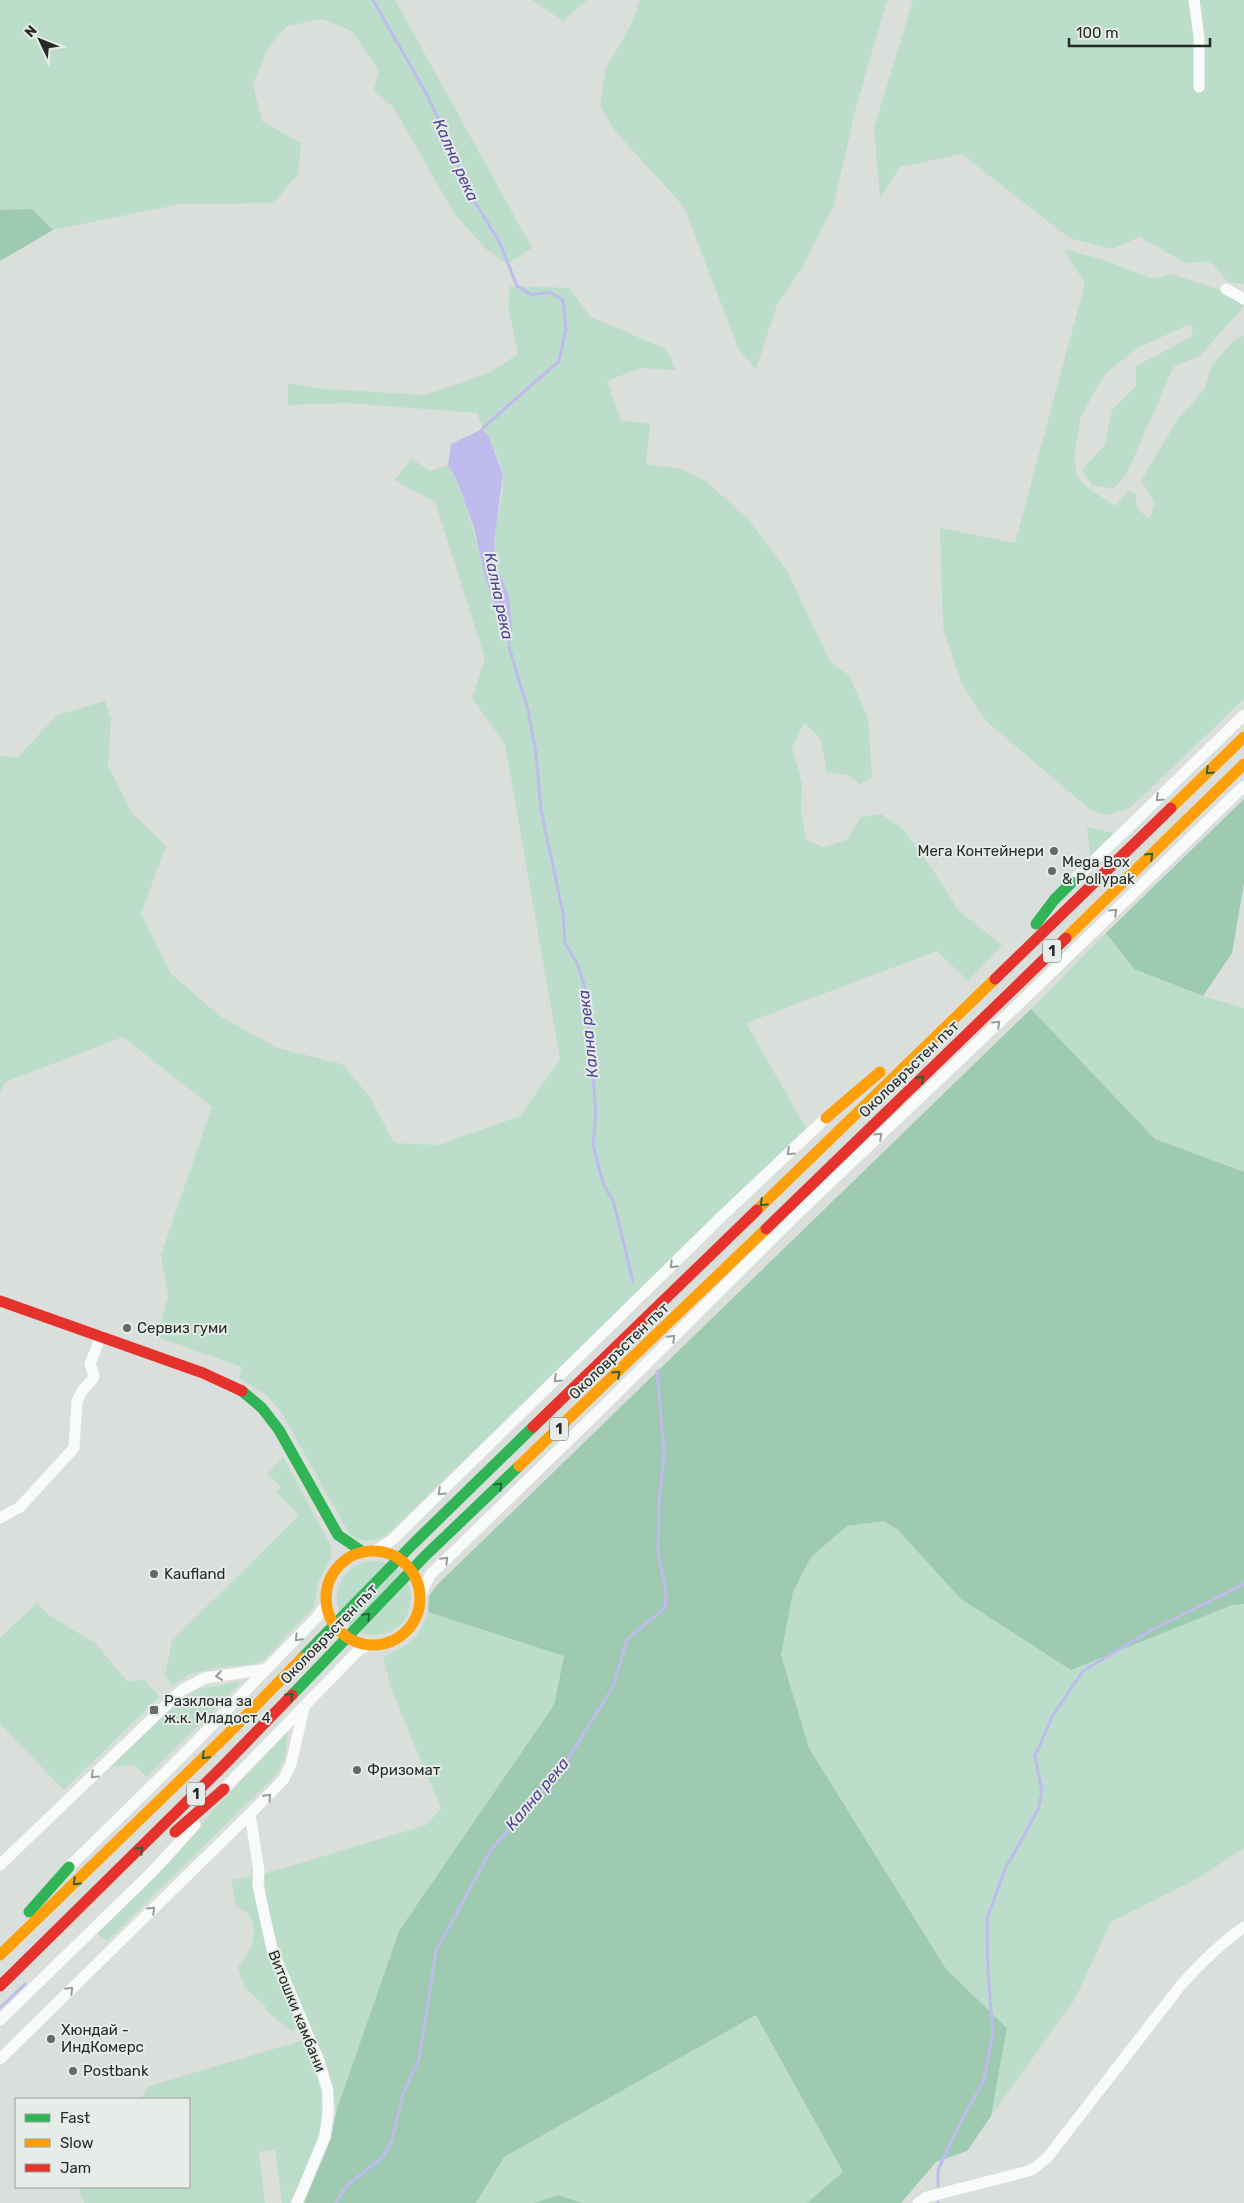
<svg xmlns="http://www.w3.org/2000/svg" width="1244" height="2203" font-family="Rubik,sans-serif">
<rect width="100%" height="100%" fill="#dadfdc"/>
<g fill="#bcddca">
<path d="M 0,0 L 395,0 L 532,248 L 507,264 L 486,249 L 455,215 L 394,108 L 374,90 L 379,71 L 352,31 L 323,19 L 287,26 L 268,48 L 253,85 L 262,121 L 301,143 L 298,174 L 274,203 L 181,204 L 53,230 L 32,209 L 0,210 Z"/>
<path d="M 532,0 L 587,0 L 563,21 Z"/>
<path d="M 640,0 L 887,0 L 857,104 L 833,207 L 801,269 L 777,305 L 756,369 L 739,350 L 684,207 L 615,131 L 600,105 L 606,68 L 632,23 Z"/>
<path d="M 913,0 L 1244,0 L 1244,284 L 1228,282 L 1210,261 L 1185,263 L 1140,237 L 1112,249 L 1069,238 L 962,154 L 900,167 L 880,198 L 874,128 Z"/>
<path d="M 1063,249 L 1104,260 L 1153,279 L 1171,274 L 1221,290 L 1244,306 L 1199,357 L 1174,366 L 1126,475 L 1113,489 L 1092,485 L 1082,470 L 1105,445 L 1112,410 L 1136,386 L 1136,366 L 1193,336 L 1191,324 L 1139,347 L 1105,374 L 1081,416 L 1074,458 L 1078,477 L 1088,488 L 1115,506 L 1128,491 L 1136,494 L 1137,509 L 1149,518 L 1155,504 L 1141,481 L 1178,419 L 1204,390 L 1212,365 L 1233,341 L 1244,335 L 1244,699 L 1130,808 L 1107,815 L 1092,811 L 986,721 L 962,685 L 943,628 L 940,528 L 1015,543 L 1085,283 Z"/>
<path d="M 510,286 L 569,288 L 591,317 L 666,349 L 676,370 L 640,368 L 607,381 L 621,420 L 650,424 L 646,464 L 681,469 L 707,482 L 748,519 L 787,571 L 830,662 L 849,675 L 868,718 L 872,777 L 860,784 L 848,775 L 827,772 L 820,738 L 804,723 L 792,748 L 802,783 L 801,812 L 806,839 L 823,847 L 847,840 L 861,817 L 881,814 L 902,828 L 937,876 L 958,910 L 1002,945 L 968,981 L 937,951 L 746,1023 L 806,1128 L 386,1536 C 373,1542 363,1543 350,1535 L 281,1412 L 268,1396 L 239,1378 L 242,1367 L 157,1337 L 168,1296 L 161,1255 L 212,1107 L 123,1037 L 5,1082 L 0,1095 L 0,756 L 18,757 L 57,715 L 105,701 L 111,718 L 108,765 L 131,812 L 166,846 L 141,914 L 170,973 L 221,1017 L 278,1048 L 342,1064 L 370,1097 L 394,1143 L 438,1145 L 520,1116 L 560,1059 L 505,744 L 472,698 L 485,658 L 435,502 L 394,480 L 412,459 L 430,471 L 448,465 C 467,500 476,539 485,578 L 509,595 C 505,586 499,576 497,567 C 488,536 504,506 503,476 C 502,456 483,432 477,413 L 347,403 L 288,405 L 288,383 L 325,389 L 424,395 L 489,373 L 518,354 L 508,306 Z"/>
<path d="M 1087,827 L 1114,833 L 1090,856 Z"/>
<path d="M 1106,933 L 1134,969 L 1203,996 L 1244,1008 L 1244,1172 L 1155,1139 L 1031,1009 Z"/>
<path d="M 283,1457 L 332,1548 L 331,1558 L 318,1582 L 314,1607 L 265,1659 L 254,1664 L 214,1668 L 189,1675 L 173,1685 L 165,1676 L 172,1641 L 299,1515 L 276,1491 L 281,1487 L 267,1474 Z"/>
<path d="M 884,1521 L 898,1530 L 962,1599 L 1244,1604 L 1244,1848 L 1200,1877 L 1111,1922 L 1075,1999 L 991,2116 L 1007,2028 L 946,1969 L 809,1748 L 781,1655 L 793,1592 L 811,1557 L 847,1526 Z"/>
<circle cx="374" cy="1598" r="37"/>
<path d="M 37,1603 L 50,1616 L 95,1643 L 127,1681 L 145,1680 L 159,1697 L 64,1790 L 0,1724 L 0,1638 Z"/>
<path d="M 428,1612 L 564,1656 L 554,1705 L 399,1931 L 336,2112 C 329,2066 302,2023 286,1979 C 272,1945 267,1910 264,1874 L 426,1825 L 441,1809 L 391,1689 L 383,1657 C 409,1644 418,1641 428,1612 Z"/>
<path d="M 243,1681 L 146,1777 L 135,1765 L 110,1767 L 178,1702 L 198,1689 Z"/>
<path d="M 288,1732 L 285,1759 L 275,1776 L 107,1941 L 97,1934 L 171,1861 L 213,1810 Z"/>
<path d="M 251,1876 L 267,1954 L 297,2022 L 295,2028 L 292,2031 L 266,2011 L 266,2007 L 244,1987 L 238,1967 C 249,1956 261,1930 249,1915 C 246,1911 240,1908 236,1905 L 231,1880 Z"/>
<path d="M 756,2015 L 843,2172 L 807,2203 L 582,2203 L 558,2195 L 534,2203 L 476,2203 L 504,2157 Z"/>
<path d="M 304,2040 C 309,2057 318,2075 321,2092 C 328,2131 305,2169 290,2203 L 282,2203 L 275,2150 L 259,2152 L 265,2203 L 84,2203 L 78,2187 L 189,2187 L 189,2099 L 140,2099 L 149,2086 Z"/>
</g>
<g fill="#9dcab1">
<path d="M 32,209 L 53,230 L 0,261 L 0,210 Z"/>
<path d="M 1244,799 L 1244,883 L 1232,953 L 1203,996 L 1134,969 L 1106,933 Z"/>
<path d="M 1031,1009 L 1155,1139 L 1244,1172 L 1244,1604 L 1232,1605 L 1071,1670 L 961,1599 L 898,1530 L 884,1521 L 847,1526 L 811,1557 L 793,1592 L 781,1655 L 809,1748 L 946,1969 L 1007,2028 L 991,2116 L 967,2151 L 936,2162 L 901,2203 L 807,2203 L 843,2172 L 756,2015 L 504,2157 L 476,2203 L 304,2203 L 331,2139 L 336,2112 L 399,1931 L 554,1705 L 564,1656 L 428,1612 L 429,1596 L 437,1585 Z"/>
<path d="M 558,2195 L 582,2203 L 534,2203 Z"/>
</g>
<path fill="#bfbced" d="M 482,429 L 488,435 L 503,474 L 494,543 L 497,567 L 509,595 L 512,627 L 510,649 L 485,578 L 474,528 L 457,481 L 448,465 L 451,444 Z"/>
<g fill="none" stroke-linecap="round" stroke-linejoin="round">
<g stroke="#bfbced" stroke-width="3">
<path d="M 373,0 L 425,91 L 454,152 L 463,183 L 500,243 L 517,286 L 532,295 L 550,292 L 563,300 L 566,329 L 559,361 L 494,418 L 482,429 L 482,432"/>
<path d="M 509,647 L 528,710 L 536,753 L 541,810 L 563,913 L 565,943 L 577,963 L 586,991 L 596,1113 L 593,1145 L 603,1183 L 614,1203 L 633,1282"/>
<path d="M 0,2008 L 25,1984"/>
<path d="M 938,2186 L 938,2170 L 958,2127 L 984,2080 L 993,2033 L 988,1972 L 987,1919 L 1005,1869 L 1038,1810 L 1042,1792 L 1035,1756 L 1053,1715 L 1083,1671 L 1155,1628 L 1244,1584"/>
<path d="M 336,2203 L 347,2185 L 382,2158 L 392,2140 L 403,2094 L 419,2059 L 436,1951 L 491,1850 L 566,1762 L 614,1685 L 627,1639 L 665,1608 L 666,1594 L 658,1551 L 659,1504 L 664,1453 L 657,1371"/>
<path d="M 938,2203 L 938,2202"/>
</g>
<g stroke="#f9fafa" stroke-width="11">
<path d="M 1194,0 L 1199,37 L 1199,87"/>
<path d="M 1226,289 L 1244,299"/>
<path d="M 1072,882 L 1244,715"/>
<path d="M 0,1518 L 20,1507 L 74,1448 L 77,1401 L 82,1391 L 92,1380 L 94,1376 L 90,1364 L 101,1336"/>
<path d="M 375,1551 L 391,1541 L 722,1216 L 826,1118"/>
<path d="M 420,1600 L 424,1586 L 431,1574 L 603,1407 L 798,1213 L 1026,997 L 1244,786"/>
<path d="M 220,1793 L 351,1658 L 360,1649 L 368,1645"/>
<path d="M 250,1814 L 259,1871 L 258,1886 L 272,1949 L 319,2061 L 328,2091 L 328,2113 L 325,2136 L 297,2203"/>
<path d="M 0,1865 L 182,1690 L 205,1678 L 267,1669"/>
<path d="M 69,1867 L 181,1757 L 318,1616 L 326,1604"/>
<path d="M 0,2020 L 153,1871 L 195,1825"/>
<path d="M 0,2059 L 250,1814 L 284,1779 L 291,1764 L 304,1708"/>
<path d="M 918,2203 L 927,2197 L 1025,2172 L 1033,2169 L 1047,2158 L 1181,1985 C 1200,1964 1220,1944 1244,1927"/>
</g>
<g stroke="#30b455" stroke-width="11">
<path d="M 1036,924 L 1054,900 L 1072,882"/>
<path d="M 242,1391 L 262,1408 L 279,1430 L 338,1535 L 363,1552"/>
<path d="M 302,1658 L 413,1544 L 533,1427"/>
<path d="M 292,1695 L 425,1556 L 519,1466"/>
<path d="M 29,1912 L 69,1867"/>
</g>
<g stroke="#ff9f0a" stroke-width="11">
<path d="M 1171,808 L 1244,737"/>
<path d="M 1066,938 L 1244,764"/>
<path d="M 826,1118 L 880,1072"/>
<path d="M 757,1210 L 995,979"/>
<path d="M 519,1466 L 766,1229"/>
<circle cx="373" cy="1598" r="47"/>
<path d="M 0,1955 L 230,1732 L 302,1658"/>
</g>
<g stroke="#e5322d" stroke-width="11">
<path d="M 995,979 L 1171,808"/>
<path d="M 766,1229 L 1066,938"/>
<path d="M 0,1301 L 203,1373 L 242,1391"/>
<path d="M 533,1427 L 757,1210"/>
<path d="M 175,1832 L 224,1789"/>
<path d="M 0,1986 L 223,1766 L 292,1695"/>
</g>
</g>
<defs><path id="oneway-chevron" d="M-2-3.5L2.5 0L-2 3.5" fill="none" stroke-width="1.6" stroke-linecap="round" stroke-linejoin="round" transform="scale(1.25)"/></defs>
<g stroke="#2b613a">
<use href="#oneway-chevron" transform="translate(1209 771) rotate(136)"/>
<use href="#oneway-chevron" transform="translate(1150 856) rotate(-44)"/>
<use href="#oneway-chevron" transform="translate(921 1079) rotate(-45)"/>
<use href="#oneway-chevron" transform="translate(763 1203) rotate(136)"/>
<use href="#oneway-chevron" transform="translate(617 1374) rotate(-44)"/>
<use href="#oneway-chevron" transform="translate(499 1486) rotate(-44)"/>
<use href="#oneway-chevron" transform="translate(367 1616) rotate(-46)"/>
<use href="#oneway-chevron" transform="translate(290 1696) rotate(-46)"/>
<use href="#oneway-chevron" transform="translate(205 1756) rotate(135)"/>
<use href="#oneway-chevron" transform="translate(140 1850) rotate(-44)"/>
<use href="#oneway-chevron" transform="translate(76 1882) rotate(136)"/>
</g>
<g stroke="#9a9c9c">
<use href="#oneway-chevron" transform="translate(1159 798) rotate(136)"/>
<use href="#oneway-chevron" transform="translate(1114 912) rotate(-44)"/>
<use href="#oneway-chevron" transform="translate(997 1024) rotate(-43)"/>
<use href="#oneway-chevron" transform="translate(879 1136) rotate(-44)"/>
<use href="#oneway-chevron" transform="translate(790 1152) rotate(137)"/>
<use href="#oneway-chevron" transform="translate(673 1265) rotate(135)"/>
<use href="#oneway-chevron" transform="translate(672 1338) rotate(-45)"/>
<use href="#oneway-chevron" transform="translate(557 1379) rotate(136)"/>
<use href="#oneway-chevron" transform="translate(441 1492) rotate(136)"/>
<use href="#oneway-chevron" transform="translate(445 1560) rotate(-45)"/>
<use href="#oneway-chevron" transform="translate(298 1638) rotate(134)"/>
<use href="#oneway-chevron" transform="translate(219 1676) rotate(172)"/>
<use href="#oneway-chevron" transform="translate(94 1775) rotate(136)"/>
<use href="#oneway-chevron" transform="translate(268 1797) rotate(-46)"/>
<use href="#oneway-chevron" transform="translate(152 1910) rotate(-44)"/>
<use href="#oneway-chevron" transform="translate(70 1990) rotate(-45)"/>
</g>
<g fill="#666967" stroke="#e6ede9" stroke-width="2">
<circle cx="1054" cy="851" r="5"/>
<circle cx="1052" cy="871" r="5"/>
<circle cx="127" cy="1328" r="5"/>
<circle cx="154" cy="1574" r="5"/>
<rect x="149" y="1705" width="10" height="10" rx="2.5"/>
<circle cx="357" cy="1770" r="5"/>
<circle cx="51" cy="2039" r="5"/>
<circle cx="73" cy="2071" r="5"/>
</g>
<g text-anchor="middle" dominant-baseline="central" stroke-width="4" stroke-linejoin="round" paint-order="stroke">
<g fill="#e6ede9" stroke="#606462" stroke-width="1">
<rect x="1043" y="939.5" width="18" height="23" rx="4"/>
<rect x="550" y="1417.5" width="18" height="23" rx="4"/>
<rect x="187" y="1782.5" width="18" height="23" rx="4"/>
</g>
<g font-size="14" font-weight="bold" fill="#272a28">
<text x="1052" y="951">1</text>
<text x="559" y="1429">1</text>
<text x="196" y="1794">1</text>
</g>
<g font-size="15" fill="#272a28" stroke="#e6ede9" text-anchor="start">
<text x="1044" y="851" text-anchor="end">Мега Контейнери</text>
<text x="1062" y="862">Mega Box<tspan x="1062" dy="17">&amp; Pollypak</tspan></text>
<text x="137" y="1328">Сервиз гуми</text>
<text x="164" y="1574">Kaufland</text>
<text x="164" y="1701">Разклона за<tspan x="164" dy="17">ж.к. Младост 4</tspan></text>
<text x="367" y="1770">Фризомат</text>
<text x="61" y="2030">Хюндай -<tspan x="61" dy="17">ИндКомерс</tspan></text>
<text x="83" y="2071">Postbank</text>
</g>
<g font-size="15" fill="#272a28" stroke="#e6ede9">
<text transform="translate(909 1069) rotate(-44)">Околовръстен път</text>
<text transform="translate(619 1351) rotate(-44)">Околовръстен път</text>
<text transform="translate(329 1634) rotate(-46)">Околовръстен път</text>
<text transform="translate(297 2011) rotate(68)">Витошки камбани</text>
</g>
<g font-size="16" font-style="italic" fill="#514496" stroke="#e6ede9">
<text transform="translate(456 160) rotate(66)">Кална река</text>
<text transform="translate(499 596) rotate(78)">Кална река</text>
<text transform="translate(588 1034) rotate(-96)">Кална река</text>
<text transform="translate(537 1794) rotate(-50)">Кална река</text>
</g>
</g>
<rect x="15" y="2098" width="175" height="90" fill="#e6ede9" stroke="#9a9f9c"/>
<rect x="25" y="2114" width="25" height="8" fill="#30b455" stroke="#9a9f9c"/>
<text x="60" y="2123" font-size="15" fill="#272a28">Fast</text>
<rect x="25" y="2139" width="25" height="8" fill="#ff9f0a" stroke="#9a9f9c"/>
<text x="60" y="2148" font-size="15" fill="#272a28">Slow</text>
<rect x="25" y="2164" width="25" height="8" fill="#e5322d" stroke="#9a9f9c"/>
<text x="60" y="2173" font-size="15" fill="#272a28">Jam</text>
<g transform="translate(40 40) rotate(313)" stroke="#e6ede9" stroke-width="4" paint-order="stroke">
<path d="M0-4L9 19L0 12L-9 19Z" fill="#272a28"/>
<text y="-8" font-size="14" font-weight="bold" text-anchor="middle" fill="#272a28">N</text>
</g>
<path d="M1069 38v8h141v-8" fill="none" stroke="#272a28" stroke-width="2.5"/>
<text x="1076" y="38" font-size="15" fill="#272a28" stroke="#e6ede9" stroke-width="4" paint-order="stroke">100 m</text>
</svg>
